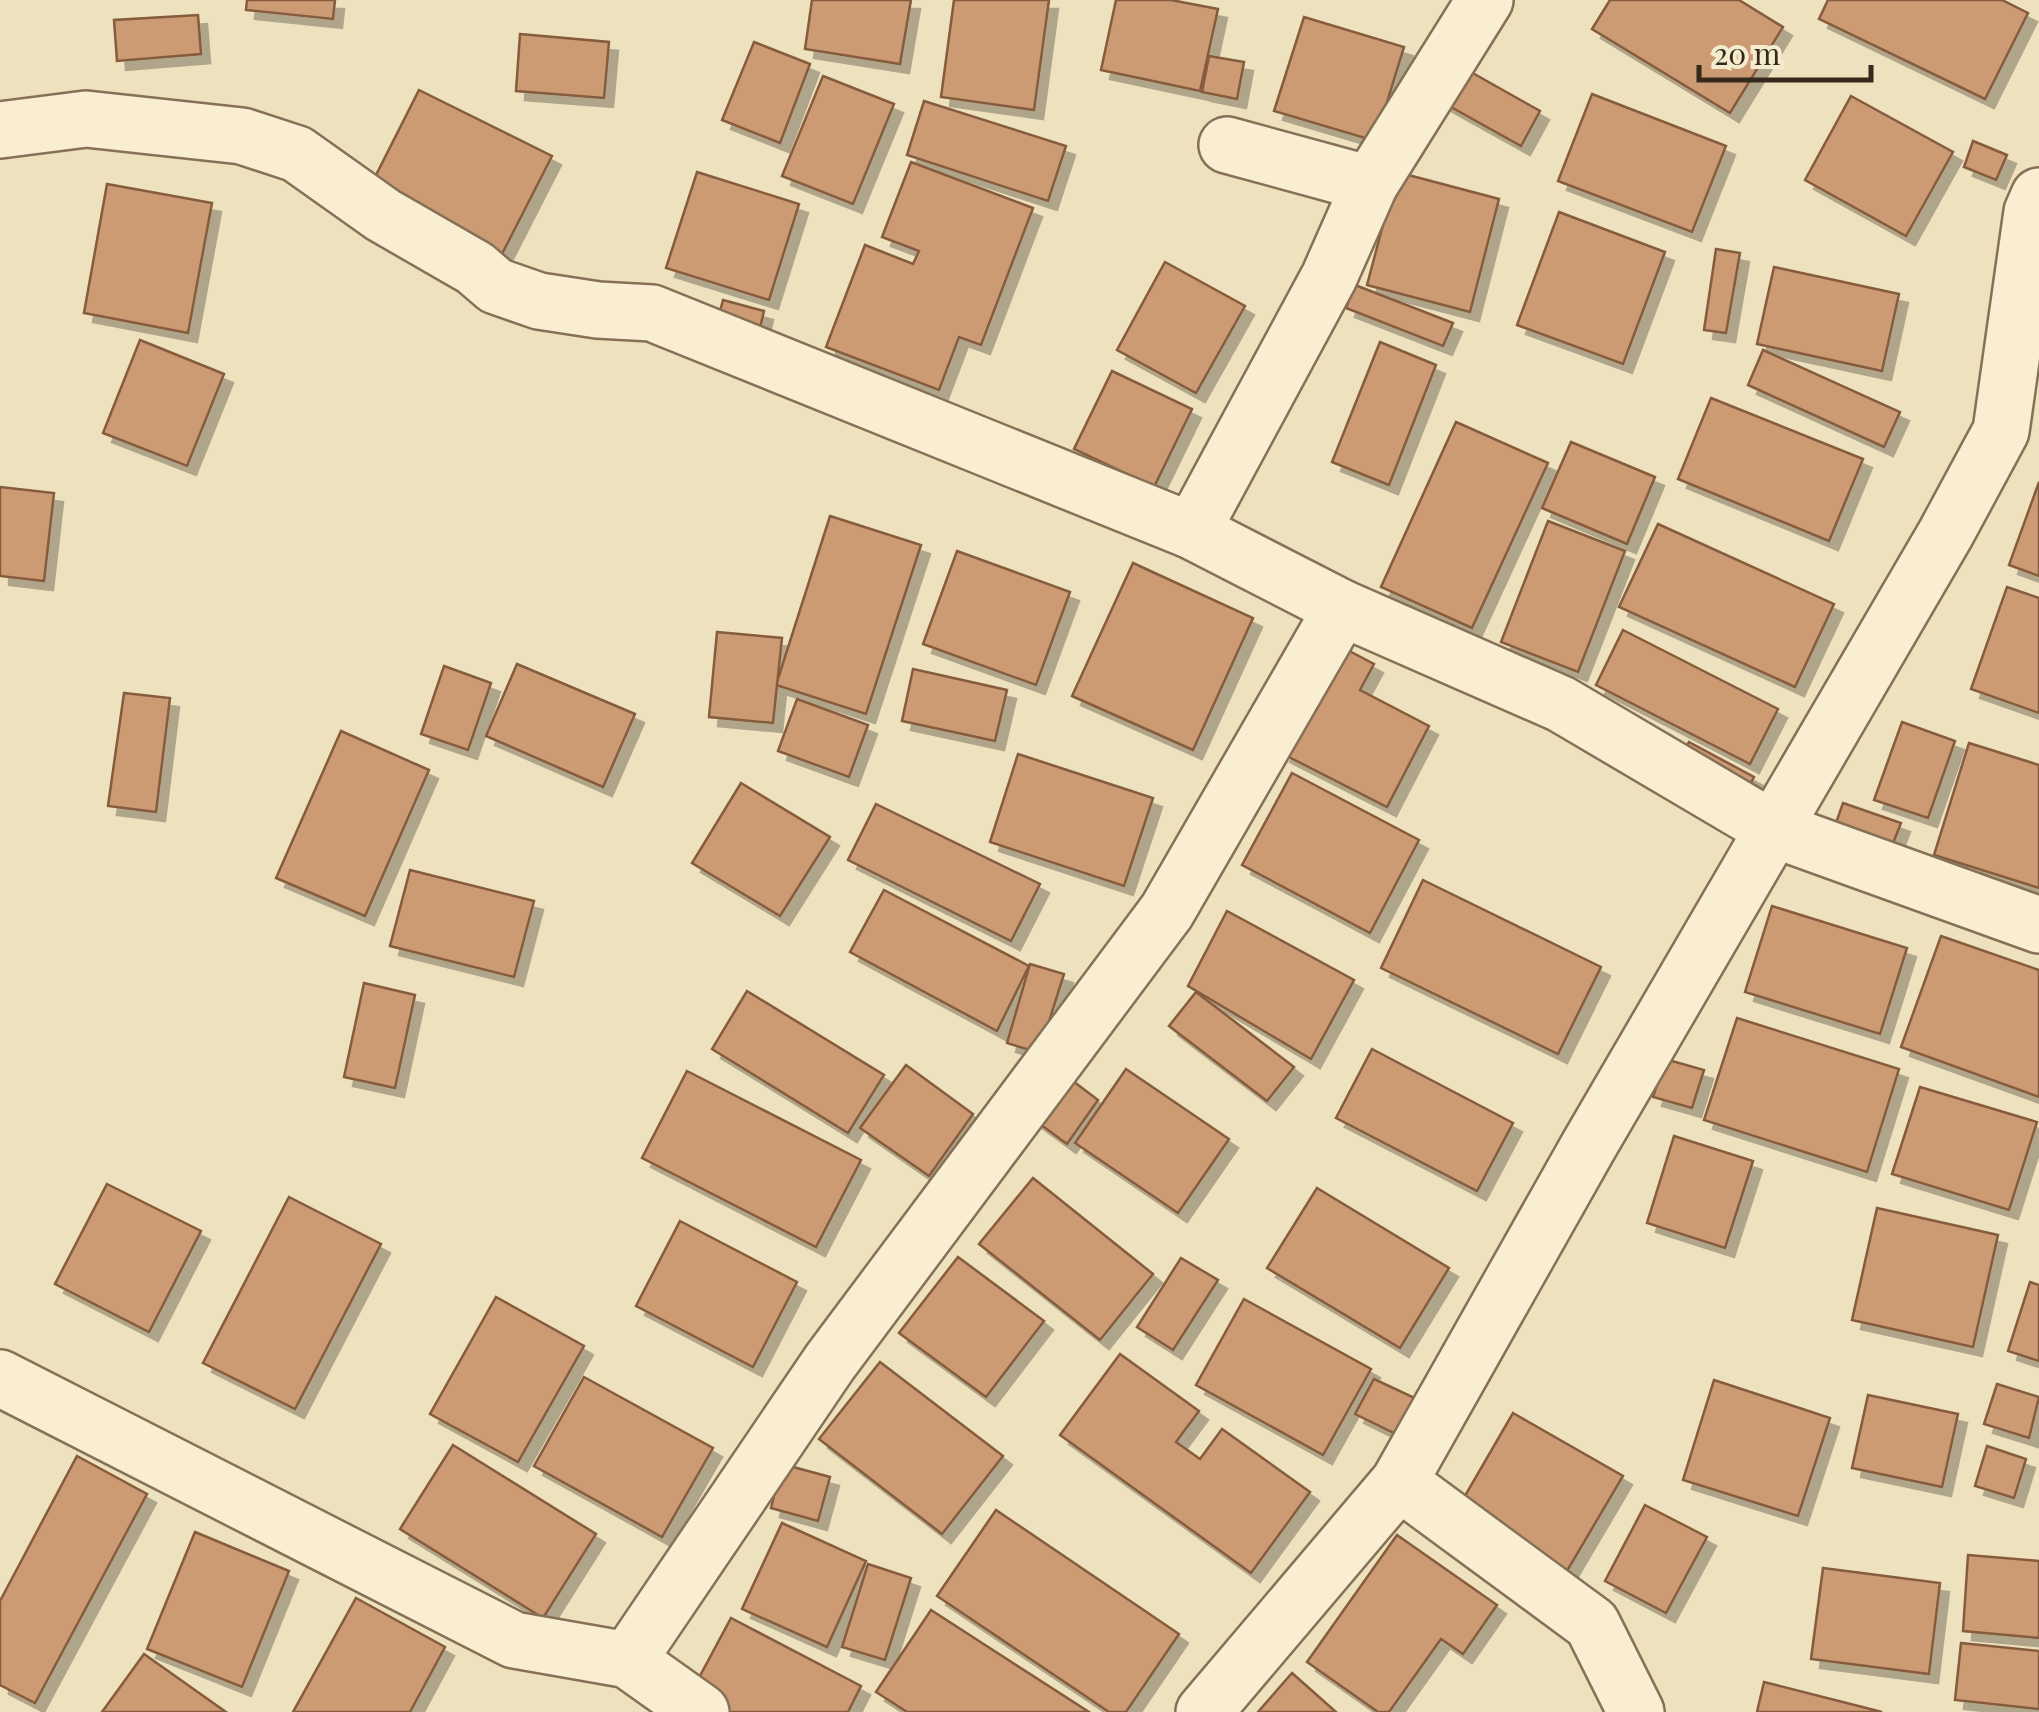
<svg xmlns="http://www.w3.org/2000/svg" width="2039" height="1712" font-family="'Playfair Display',serif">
<defs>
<filter id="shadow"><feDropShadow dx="9" dy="9" stdDeviation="0" flood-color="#0004"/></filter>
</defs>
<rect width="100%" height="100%" fill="#eee1be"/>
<g fill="#cc9b73" stroke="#855b3d" stroke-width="2.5" filter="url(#shadow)">
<path d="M 247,0 L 335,0 L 333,19 L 246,10 Z"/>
<path d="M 812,0 L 911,0 L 900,64 L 805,49 Z"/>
<path d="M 954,0 L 1049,0 L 1034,110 L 941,97 Z"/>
<path d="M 1116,0 L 1171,0 L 1218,9 L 1200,91 L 1101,70 Z"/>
<path d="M 1610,0 L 1739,0 L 1783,27 L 1730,113 L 1592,29 Z"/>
<path d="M 1828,0 L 2002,0 L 2028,13 L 1985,99 L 1819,19 Z"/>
<path d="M 198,15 L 201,54 L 117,61 L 114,20 Z"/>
<path d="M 1304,17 L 1404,47 L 1375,141 L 1274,111 Z"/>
<path d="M 520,34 L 609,42 L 604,98 L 516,91 Z"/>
<path d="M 754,42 L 810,64 L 780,143 L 722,120 Z"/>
<path d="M 1209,56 L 1244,62 L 1237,99 L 1202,92 Z"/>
<path d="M 1462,67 L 1540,111 L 1521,146 L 1442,102 Z"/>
<path d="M 823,76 L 894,104 L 853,204 L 782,176 Z"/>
<path d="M 419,90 L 552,156 L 501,256 L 369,189 Z"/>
<path d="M 1592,94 L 1726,146 L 1692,232 L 1558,181 Z"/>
<path d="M 1851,96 L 1953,152 L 1906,236 L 1805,180 Z"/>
<path d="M 924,101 L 1066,146 L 1048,201 L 907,155 Z"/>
<path d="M 1973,141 L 2007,155 L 1996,180 L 1964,167 Z"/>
<path d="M 911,162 L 1033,208 L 981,345 L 959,337 L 939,390 L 826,347 L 865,245 L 913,264 L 919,251 L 882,237 Z"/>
<path d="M 697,172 L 799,204 L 769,300 L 666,268 Z"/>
<path d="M 1397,172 L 1499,199 L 1470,312 L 1367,285 Z"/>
<path d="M 107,184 L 212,203 L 188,333 L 84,313 Z"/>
<path d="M 1559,212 L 1665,252 L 1623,364 L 1517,325 Z"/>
<path d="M 1716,249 L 1740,253 L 1726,333 L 1704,330 Z"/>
<path d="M 1165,262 L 1245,306 L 1196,393 L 1117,350 Z"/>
<path d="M 1774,267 L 1899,294 L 1882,371 L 1757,344 Z"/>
<path d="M 1355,285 L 1453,323 L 1443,346 L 1346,308 Z"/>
<path d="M 723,300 L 764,311 L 756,345 L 714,334 Z"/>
<path d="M 140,340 L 224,374 L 187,466 L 103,433 Z"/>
<path d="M 1380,342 L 1436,365 L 1389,485 L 1332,462 Z"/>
<path d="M 1763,350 L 1900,412 L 1884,447 L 1748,385 Z"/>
<path d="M 1112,371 L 1192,409 L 1154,487 L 1074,449 Z"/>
<path d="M 1711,398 L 1863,459 L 1829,541 L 1678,479 Z"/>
<path d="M 1456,422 L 1548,463 L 1472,628 L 1381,587 Z"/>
<path d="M 1571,442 L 1655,477 L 1627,544 L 1542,508 Z"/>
<path d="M 2039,482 L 2039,576 L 2009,565 Z"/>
<path d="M 0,487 L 54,493 L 44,581 L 0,576 Z"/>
<path d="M 830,516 L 921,545 L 866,714 L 776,685 Z"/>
<path d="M 1548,521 L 1625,551 L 1578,672 L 1501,642 Z"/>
<path d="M 1658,524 L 1834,604 L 1795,687 L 1619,607 Z"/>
<path d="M 957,551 L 1070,592 L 1036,685 L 923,644 Z"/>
<path d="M 1133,563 L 1253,618 L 1193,750 L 1072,696 Z"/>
<path d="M 2007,587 L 2039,598 L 2039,713 L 1971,689 Z"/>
<path d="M 1623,630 L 1778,709 L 1750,764 L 1596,685 Z"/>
<path d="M 717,632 L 782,638 L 773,723 L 709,717 Z"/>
<path d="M 1338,645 L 1374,664 L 1360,690 L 1429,726 L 1387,807 L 1281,753 Z"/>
<path d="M 517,664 L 635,714 L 603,787 L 486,736 Z"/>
<path d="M 444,666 L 491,683 L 468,750 L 421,734 Z"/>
<path d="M 913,669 L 1007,690 L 995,741 L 902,721 Z"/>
<path d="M 124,693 L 170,698 L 156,812 L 108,806 Z"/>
<path d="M 797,699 L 868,725 L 849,777 L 778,751 Z"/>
<path d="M 1902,722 L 1955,741 L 1928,818 L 1874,800 Z"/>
<path d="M 341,731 L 429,770 L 365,916 L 276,878 Z"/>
<path d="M 1689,742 L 1754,777 L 1746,792 L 1681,757 Z"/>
<path d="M 1969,743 L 2039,765 L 2039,888 L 1934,855 Z"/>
<path d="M 1018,754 L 1153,798 L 1124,886 L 990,842 Z"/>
<path d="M 1292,773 L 1419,840 L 1370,933 L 1242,865 Z"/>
<path d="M 741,783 L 830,837 L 780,916 L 692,863 Z"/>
<path d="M 1843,803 L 1901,823 L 1887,859 L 1830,840 Z"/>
<path d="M 876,804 L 1040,884 L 1011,941 L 848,860 Z"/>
<path d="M 410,870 L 534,901 L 514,977 L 390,946 Z"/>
<path d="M 1423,880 L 1601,967 L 1558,1054 L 1381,968 Z"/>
<path d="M 884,890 L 1029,966 L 997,1031 L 850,952 Z"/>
<path d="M 1772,906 L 1907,948 L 1880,1034 L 1745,992 Z"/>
<path d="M 1227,911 L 1354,980 L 1311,1059 L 1188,986 Z"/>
<path d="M 1941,936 L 2039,970 L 2039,1097 L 1901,1047 Z"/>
<path d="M 1030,964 L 1064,974 L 1039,1053 L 1007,1043 Z"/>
<path d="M 364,983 L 415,995 L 395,1088 L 344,1077 Z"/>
<path d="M 747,991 L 884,1075 L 848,1133 L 712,1049 Z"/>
<path d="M 1196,992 L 1294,1067 L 1267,1101 L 1169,1026 Z"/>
<path d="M 1737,1018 L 1899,1069 L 1867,1172 L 1704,1120 Z"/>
<path d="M 1372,1049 L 1513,1123 L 1477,1191 L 1336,1118 Z"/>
<path d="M 1665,1059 L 1704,1070 L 1692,1108 L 1653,1097 Z"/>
<path d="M 906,1065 L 973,1114 L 929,1176 L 860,1128 Z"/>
<path d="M 1126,1069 L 1229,1139 L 1178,1213 L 1075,1143 Z"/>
<path d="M 687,1071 L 861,1160 L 816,1247 L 642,1158 Z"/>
<path d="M 1065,1075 L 1098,1100 L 1067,1144 L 1033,1119 Z"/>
<path d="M 1920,1087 L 2037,1122 L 2009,1210 L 1892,1174 Z"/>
<path d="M 1674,1136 L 1753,1161 L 1725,1248 L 1647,1223 Z"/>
<path d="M 1033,1178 L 1153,1274 L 1100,1340 L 979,1244 Z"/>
<path d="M 107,1184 L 201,1231 L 149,1332 L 55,1284 Z"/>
<path d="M 1317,1188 L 1449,1268 L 1400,1348 L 1267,1268 Z"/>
<path d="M 289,1197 L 381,1244 L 295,1409 L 203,1363 Z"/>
<path d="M 1877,1208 L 1998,1235 L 1973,1347 L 1852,1320 Z"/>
<path d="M 680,1221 L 797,1282 L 753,1367 L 636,1306 Z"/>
<path d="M 958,1257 L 1044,1321 L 986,1397 L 899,1333 Z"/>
<path d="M 1181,1258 L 1218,1280 L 1173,1350 L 1137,1327 Z"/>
<path d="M 2030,1282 L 2039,1285 L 2039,1361 L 2008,1351 Z"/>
<path d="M 496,1297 L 584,1346 L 518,1462 L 430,1414 Z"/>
<path d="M 1244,1299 L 1371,1369 L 1323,1455 L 1196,1385 Z"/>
<path d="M 1120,1354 L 1199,1411 L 1176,1442 L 1200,1459 L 1222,1429 L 1310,1492 L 1251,1573 L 1060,1435 Z"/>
<path d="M 880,1362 L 1003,1456 L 942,1534 L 819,1439 Z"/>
<path d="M 584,1377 L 713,1448 L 662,1537 L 534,1466 Z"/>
<path d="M 1374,1379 L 1419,1400 L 1400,1436 L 1355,1414 Z"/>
<path d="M 1714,1380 L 1830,1418 L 1798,1516 L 1683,1480 Z"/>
<path d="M 1997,1384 L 2039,1397 L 2029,1438 L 1984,1424 Z"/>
<path d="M 1868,1395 L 1958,1414 L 1942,1487 L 1852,1468 Z"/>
<path d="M 1513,1413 L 1623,1476 L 1564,1576 L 1455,1513 Z"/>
<path d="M 453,1445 L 596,1534 L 543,1618 L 400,1529 Z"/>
<path d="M 1987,1446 L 2026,1459 L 2014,1498 L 1975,1486 Z"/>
<path d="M 77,1456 L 147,1494 L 35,1703 L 0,1685 L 0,1601 Z"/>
<path d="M 782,1464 L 830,1477 L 818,1521 L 771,1508 Z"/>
<path d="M 1645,1505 L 1707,1537 L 1666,1613 L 1605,1581 Z"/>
<path d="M 996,1510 L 1179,1634 L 1126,1712 L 1109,1712 L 937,1596 Z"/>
<path d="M 782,1523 L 866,1561 L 827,1647 L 742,1609 Z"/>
<path d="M 195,1532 L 289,1571 L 242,1687 L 147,1649 Z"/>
<path d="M 1397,1535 L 1497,1605 L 1463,1654 L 1441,1639 L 1389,1712 L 1378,1712 L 1307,1662 Z"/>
<path d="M 1968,1555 L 2039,1561 L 2039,1638 L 1963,1631 Z"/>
<path d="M 868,1564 L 911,1578 L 885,1660 L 842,1647 Z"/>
<path d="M 1823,1568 L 1940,1583 L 1929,1674 L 1811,1659 Z"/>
<path d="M 356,1598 L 445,1647 L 410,1712 L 293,1712 Z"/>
<path d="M 931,1610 L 1089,1712 L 907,1712 L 876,1692 Z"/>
<path d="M 731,1618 L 861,1686 L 848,1712 L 706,1712 L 686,1702 Z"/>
<path d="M 1961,1643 L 2039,1651 L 2039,1709 L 1955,1700 Z"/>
<path d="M 144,1654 L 226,1712 L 102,1712 Z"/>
<path d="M 1292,1673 L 1336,1712 L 1258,1712 Z"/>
<path d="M 1764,1682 L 1882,1712 L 1757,1712 Z"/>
</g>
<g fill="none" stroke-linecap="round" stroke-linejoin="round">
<g stroke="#867157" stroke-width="60">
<g id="street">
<path d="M 0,130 L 86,119 L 242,136 L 297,154 L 383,215 L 475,268 L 496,286 L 539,301 L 598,310 L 652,313 L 1192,531 L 1342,608 L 1561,704 L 1773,829 L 2039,925"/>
<path d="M 1227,145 L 1370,184"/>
<path d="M 1192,531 L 1329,277 L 1370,184 L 1485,0"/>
<path d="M 0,1378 L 514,1640 L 628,1660 L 701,1712"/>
<path d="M 1399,1482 L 1592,1624 L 1636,1712"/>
<path d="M 628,1660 L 830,1362 L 1167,911 L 1342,608"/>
<path d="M 1204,1712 L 1399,1482 L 1588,1147 L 1946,533 L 2001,431 L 2032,212 L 2039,196"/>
</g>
</g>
<use href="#street" stroke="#f9eed1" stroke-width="55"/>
</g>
<path d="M1699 65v15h172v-15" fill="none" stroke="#35291c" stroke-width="5"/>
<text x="1714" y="65" font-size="30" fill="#35291c" stroke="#f5ebce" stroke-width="8" paint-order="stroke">20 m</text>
</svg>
